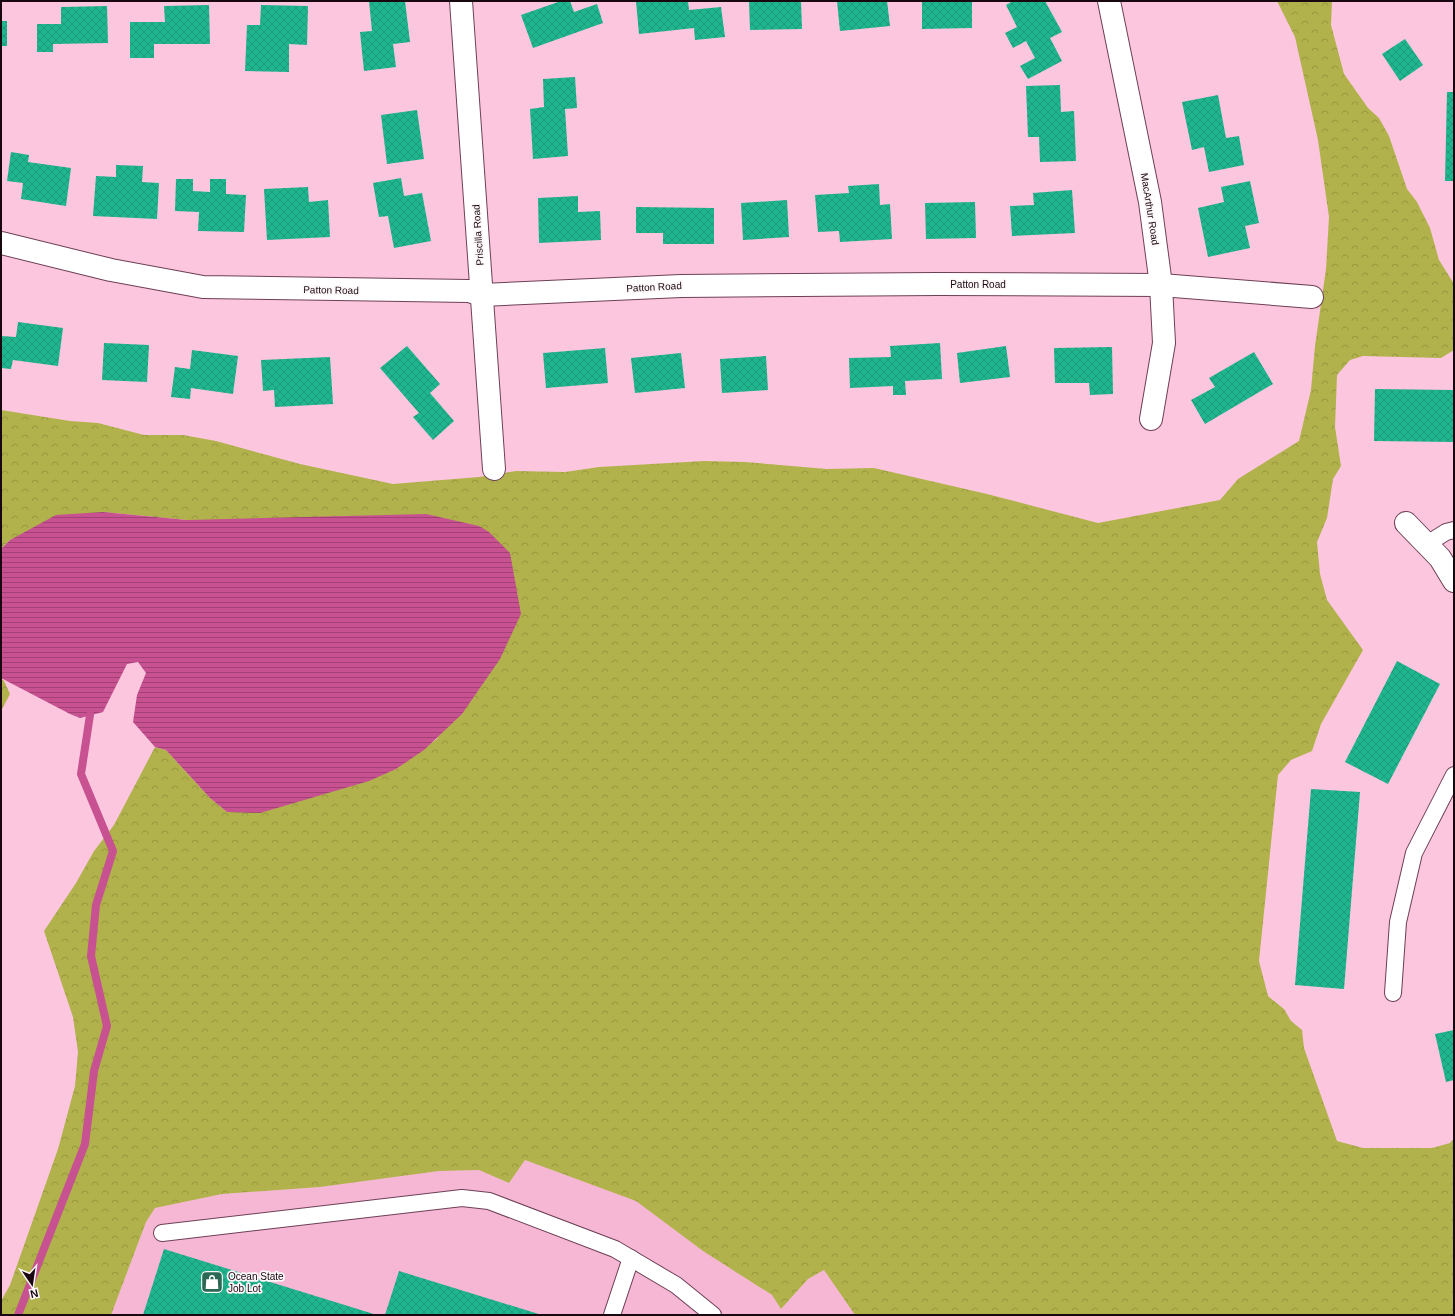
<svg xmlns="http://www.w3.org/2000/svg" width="1455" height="1316" font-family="Arial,sans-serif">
<defs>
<pattern id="forest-crowns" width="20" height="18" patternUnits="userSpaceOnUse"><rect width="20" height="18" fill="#b1b24b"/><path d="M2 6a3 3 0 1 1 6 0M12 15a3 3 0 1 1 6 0" fill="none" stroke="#989840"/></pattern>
<pattern id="water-rules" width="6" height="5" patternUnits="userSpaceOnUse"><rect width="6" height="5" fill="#c75191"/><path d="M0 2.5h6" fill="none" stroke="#a14175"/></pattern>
<pattern id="building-cross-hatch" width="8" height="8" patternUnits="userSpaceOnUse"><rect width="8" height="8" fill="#1fb58e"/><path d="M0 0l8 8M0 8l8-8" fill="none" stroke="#1c9a79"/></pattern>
</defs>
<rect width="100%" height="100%" fill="#fcc6de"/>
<path fill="#f5b7d4" d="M 525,1160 L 636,1201 L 703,1251 L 772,1295 L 781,1309 L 808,1279 L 824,1270 L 855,1315 L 111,1315 L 146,1222 L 155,1208 L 222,1194 L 320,1187 L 439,1171 L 479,1170 L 509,1183 Z"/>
<g fill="url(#forest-crowns)">
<path d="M 1277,1 L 1332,1 L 1331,25 L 1344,74 L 1368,108 L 1379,118 L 1389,136 L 1407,189 L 1417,202 L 1430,228 L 1439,260 L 1454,284 L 1454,350 L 1441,358 L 1363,356 L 1350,360 L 1337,375 L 1335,427 L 1341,466 L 1333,479 L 1327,518 L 1317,542 L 1320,574 L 1327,600 L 1363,650 L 1321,724 L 1312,751 L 1291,760 L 1278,775 L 1259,961 L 1268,996 L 1284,1009 L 1291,1021 L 1302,1030 L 1304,1048 L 1337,1141 L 1363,1148 L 1432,1148 L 1450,1143 L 1454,1138 L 1454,1315 L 855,1315 L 824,1270 L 808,1279 L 781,1309 L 772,1295 L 703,1251 L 636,1201 L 525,1160 L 509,1183 L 479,1170 L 439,1171 L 320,1187 L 222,1194 L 155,1208 L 146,1222 L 111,1315 L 1,1315 L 1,1301 L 10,1285 L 58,1149 L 75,1086 L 78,1052 L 73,1017 L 44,931 L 76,883 L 94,851 L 114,825 L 155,747 L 166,750 L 210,798 L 227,812 L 396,769 L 438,738 L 187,520 L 103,512 L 10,540 L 1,549 L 1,410 L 70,421 L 98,423 L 144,435 L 183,435 L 216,441 L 300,464 L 393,484 L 479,477 L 516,471 L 565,472 L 599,467 L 704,461 L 745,462 L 827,469 L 874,468 L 987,494 L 1098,523 L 1220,500 L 1238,479 L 1299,441 L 1311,390 L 1315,346 L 1326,269 L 1329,217 L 1318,140 L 1295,37 Z"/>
<path d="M 1,678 L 4,681 L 10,694 L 1,711 Z"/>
</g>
<path fill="url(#water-rules)" d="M 103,512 L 187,520 L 426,514 L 479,526 L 489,532 L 510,553 L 521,614 L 500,659 L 462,714 L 424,750 L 396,769 L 369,781 L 260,813 L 227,812 L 210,798 L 166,750 L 155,747 L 133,722 L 137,695 L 146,673 L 138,662 L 127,664 L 103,712 L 80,718 L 70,714 L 1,678 L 1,549 L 10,540 L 56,515 Z"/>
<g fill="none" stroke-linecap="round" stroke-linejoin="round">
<path stroke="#c75191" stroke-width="8" d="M 18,1315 L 85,1144 L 94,1071 L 107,1026 L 91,956 L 96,905 L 113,851 L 81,774 L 90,715"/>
</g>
<g fill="url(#building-cross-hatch)">
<path d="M 369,1 L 405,1 L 410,42 L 393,44 L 396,67 L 364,71 L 360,32 L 372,31 Z"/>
<path d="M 561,1 L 570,1 L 574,12 L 597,4 L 603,23 L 533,48 L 521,15 Z"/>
<path d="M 636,1 L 688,1 L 689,10 L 721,7 L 725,37 L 695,40 L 694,28 L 639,34 Z"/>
<path d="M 749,1 L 801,1 L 802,29 L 750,30 Z"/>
<path d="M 837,1 L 887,1 L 890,26 L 840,31 Z"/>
<path d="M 922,1 L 972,1 L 972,28 L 922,29 Z"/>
<path d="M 1013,1 L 1045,1 L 1062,32 L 1050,38 L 1062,61 L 1028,79 L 1020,66 L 1035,58 L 1026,41 L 1013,48 L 1005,33 L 1017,27 L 1006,5 Z"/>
<path d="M 209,5 L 210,44 L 154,44 L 154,58 L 130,58 L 130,22 L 165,22 L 164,6 Z"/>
<path d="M 261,5 L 308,6 L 307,45 L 289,44 L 289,72 L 245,71 L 247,25 L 260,25 Z"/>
<path d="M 107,6 L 108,43 L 53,44 L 53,52 L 37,52 L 37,24 L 61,24 L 61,7 Z"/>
<rect x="1" y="21" width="6" height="25"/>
<path d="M 1405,39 L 1423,65 L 1400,81 L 1382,54 Z"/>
<path d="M 575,77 L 577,108 L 565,109 L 568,156 L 533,159 L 530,109 L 544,107 L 543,79 Z"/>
<path d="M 1060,85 L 1061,112 L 1074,111 L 1076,161 L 1040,162 L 1039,137 L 1028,137 L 1026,86 Z"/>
<path d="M 1447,92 L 1454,92 L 1454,181 L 1445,181 Z"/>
<path d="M 1218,95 L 1226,138 L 1239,136 L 1244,165 L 1209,172 L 1204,147 L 1192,150 L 1182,102 Z"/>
<path d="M 417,110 L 424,159 L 387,164 L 381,115 Z"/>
<path d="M 11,152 L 29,155 L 28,162 L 71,168 L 66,206 L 21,199 L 23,183 L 7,181 Z"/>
<path d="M 116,165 L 143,166 L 142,182 L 159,183 L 157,219 L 93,216 L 96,176 L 116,177 Z"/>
<path d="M 401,178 L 404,196 L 422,193 L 431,241 L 394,248 L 388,216 L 379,217 L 373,183 Z"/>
<path d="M 176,179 L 193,179 L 193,191 L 210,192 L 210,179 L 226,179 L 226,194 L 246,195 L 244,232 L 198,231 L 199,212 L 175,211 Z"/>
<path d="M 1250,181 L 1259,223 L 1245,226 L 1250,248 L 1208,257 L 1198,208 L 1224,202 L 1221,187 Z"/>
<path d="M 879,184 L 880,205 L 890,204 L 892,239 L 840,242 L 839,231 L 818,232 L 815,195 L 849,193 L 848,186 Z"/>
<path d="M 308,187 L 309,202 L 328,200 L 330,237 L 267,240 L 264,189 Z"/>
<path d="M 1072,190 L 1075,233 L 1012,236 L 1010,206 L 1034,205 L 1033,193 Z"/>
<path d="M 578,196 L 578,212 L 600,211 L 601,240 L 539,243 L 538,198 Z"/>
<path d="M 787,200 L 789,237 L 743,240 L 741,203 Z"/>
<path d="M 975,202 L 976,238 L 926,239 L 925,203 Z"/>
<path d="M 636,207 L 714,208 L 714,244 L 663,244 L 663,233 L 636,233 Z"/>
<path d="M 18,322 L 63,328 L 58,366 L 13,360 L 11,369 L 1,368 L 1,336 L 16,337 Z"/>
<path d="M 104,343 L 149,345 L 147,382 L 102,380 Z"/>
<path d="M 940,343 L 942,379 L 905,381 L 906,395 L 893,395 L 893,386 L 850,388 L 849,358 L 891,357 L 890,346 Z"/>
<path d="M 407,346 L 440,384 L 430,393 L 454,421 L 433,440 L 413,417 L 419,413 L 380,368 Z"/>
<path d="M 1006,346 L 1010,377 L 960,383 L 957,353 Z"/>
<path d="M 1112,347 L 1113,394 L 1090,395 L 1089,383 L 1055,383 L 1054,348 Z"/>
<path d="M 605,348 L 608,383 L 546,388 L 543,353 Z"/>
<path d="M 192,350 L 238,356 L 233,394 L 191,388 L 190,399 L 171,397 L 175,367 L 190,369 Z"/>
<path d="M 1254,352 L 1273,384 L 1205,424 L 1191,400 L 1215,387 L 1209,378 Z"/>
<path d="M 681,353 L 685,388 L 635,393 L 631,358 Z"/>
<path d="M 766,356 L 768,390 L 722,393 L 720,359 Z"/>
<path d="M 330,357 L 333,404 L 275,407 L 274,390 L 263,391 L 261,360 Z"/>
<path d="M 1375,389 L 1454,390 L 1454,442 L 1374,441 Z"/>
<path d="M 1397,661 L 1440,684 L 1388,784 L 1345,762 Z"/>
<path d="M 1311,789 L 1360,792 L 1344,989 L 1295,985 Z"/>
<path d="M 1454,1030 L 1454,1080 L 1446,1082 L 1435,1034 Z"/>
<path d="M 164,1249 L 377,1315 L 143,1315 Z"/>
<path d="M 399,1271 L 542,1315 L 385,1315 Z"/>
</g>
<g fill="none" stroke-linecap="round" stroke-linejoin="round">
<g stroke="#6d4056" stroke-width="18">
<g id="service">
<path d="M 1427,544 L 1446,532 L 1454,530"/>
<path d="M 1393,993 L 1398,922 L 1414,853 L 1454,775"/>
<path d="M 162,1233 L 462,1198 L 489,1201 L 615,1249 L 676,1285 L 713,1315"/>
<path d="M 612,1315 L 631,1258"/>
</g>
</g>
<g stroke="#6d4056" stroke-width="24">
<g id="minor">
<path d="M 461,1 L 494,469"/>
<path d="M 1109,1 L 1150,202 L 1161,285 L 1164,343 L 1151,419"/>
<path d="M 1,243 L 111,270 L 203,287 L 469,291 L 482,295 L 681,286 L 938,284 L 1161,285 L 1312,297"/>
<path d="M 1406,523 L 1440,558 L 1454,581"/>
</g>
</g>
<use href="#service" stroke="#fff" stroke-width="16"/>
<use href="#minor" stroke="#fff" stroke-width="22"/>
</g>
<defs>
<g id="shop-square" transform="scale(1.15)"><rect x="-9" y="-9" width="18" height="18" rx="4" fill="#2b6955" stroke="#fcf7f9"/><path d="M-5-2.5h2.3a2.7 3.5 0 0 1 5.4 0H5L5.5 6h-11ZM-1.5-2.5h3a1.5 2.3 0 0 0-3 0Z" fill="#fff"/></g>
</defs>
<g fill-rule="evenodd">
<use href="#shop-square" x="212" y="1282"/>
</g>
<g text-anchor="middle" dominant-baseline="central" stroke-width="3.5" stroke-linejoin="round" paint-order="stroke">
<g font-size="10" fill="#190710" stroke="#fcf7f9">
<text transform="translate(1150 209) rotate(81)">MacArthur Road</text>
<text transform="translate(478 235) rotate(-94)">Priscilla Road</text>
<text x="978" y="284">Patton Road</text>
<text transform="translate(654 287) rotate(-3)">Patton Road</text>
<text transform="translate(331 290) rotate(1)">Patton Road</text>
</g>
<g font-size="10" fill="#190710" stroke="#fcf7f9" text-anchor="start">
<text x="228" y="1276">Ocean State<tspan x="228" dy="12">Job Lot</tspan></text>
</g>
</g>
<rect width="1455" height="1316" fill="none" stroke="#190710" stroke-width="4"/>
<g transform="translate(32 1284) rotate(167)" stroke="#fcf7f9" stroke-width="3" paint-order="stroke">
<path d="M0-3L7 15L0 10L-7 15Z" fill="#190710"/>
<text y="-6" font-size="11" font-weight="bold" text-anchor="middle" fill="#190710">N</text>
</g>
</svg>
